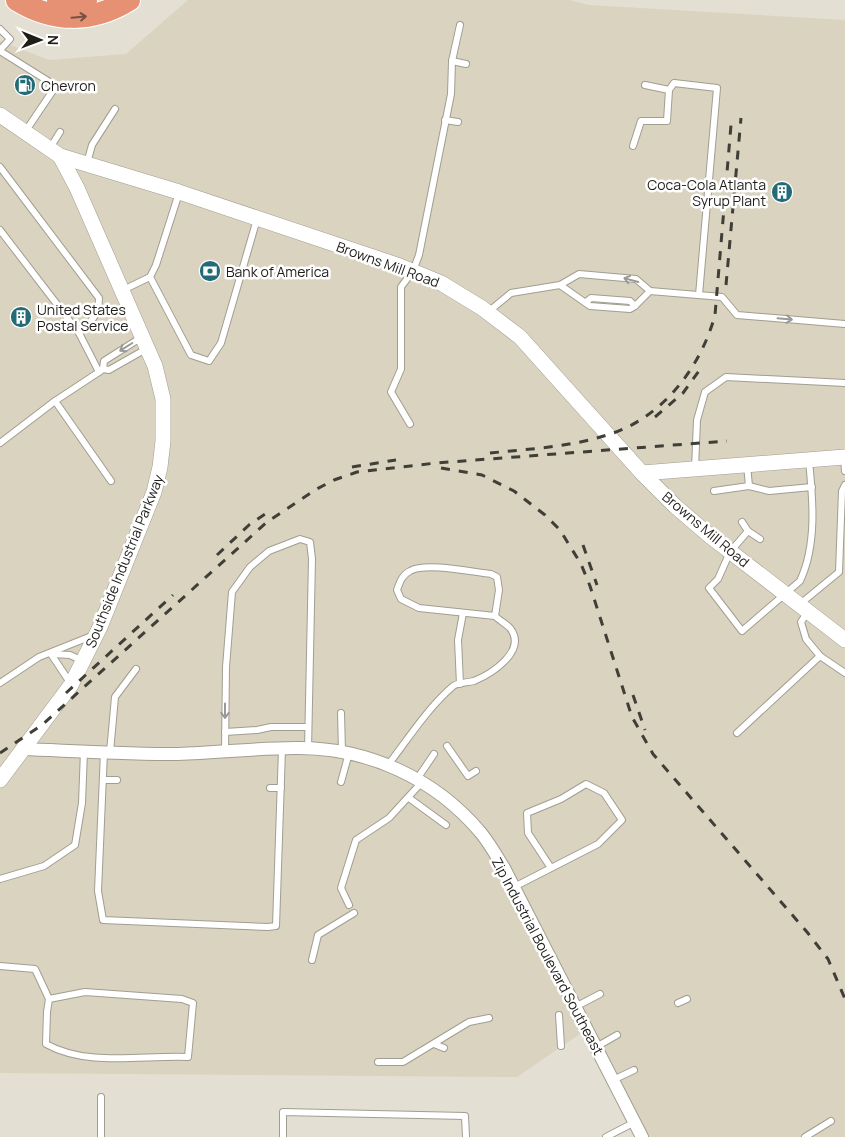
<svg xmlns="http://www.w3.org/2000/svg" width="845" height="1137" font-family="Manrope,sans-serif">
<rect width="100%" height="100%" fill="#e3dfd2"/>
<path fill="#d9d3c0" d="M 188,0 L 569,0 L 589,5 L 845,20 L 845,1137 L 647,1137 L 587,1029 L 517,1077 L 0,1073 L 0,41 L 49,60 L 126,54 Z"/>
<g fill="none" stroke-linecap="round" stroke-linejoin="round">
<g stroke="#a19e91" stroke-width="8">
<g id="service">
<path d="M 0,29 L 10,39 L 0,50"/>
<path d="M 0,51 L 56,86 L 25,132"/>
<path d="M 452,61 L 466,64"/>
<path d="M 669,90 L 674,83 L 717,88 L 699,295"/>
<path d="M 445,120 L 458,122"/>
<path d="M 633,146 L 641,121 L 667,121 L 669,90 L 645,85"/>
<path d="M 50,148 L 60,132"/>
<path d="M 87,163 L 92,145 L 115,109"/>
<path d="M 0,167 L 99,298 C 99,315 91,322 79,333"/>
<path d="M 179,193 L 156,265 L 150,277 L 191,355 L 209,361 L 221,343 L 257,219"/>
<path d="M 0,230 L 79,333 L 99,372 L 55,401 L 0,443"/>
<path d="M 560,285 L 590,306 L 630,309 L 635,306"/>
<path d="M 123,290 L 150,277"/>
<path d="M 650,291 L 722,297 L 737,315 L 845,324"/>
<path d="M 488,312 L 511,293 L 560,285 L 579,274 L 636,279 L 650,291 L 635,306 L 630,301 L 591,298 L 586,302"/>
<path d="M 103,369 L 104,361 L 142,337"/>
<path d="M 99,372 L 103,369 L 109,370 L 146,349"/>
<path d="M 55,401 L 111,481"/>
<path d="M 410,424 L 391,392 L 401,369 L 401,287 L 413,271 L 419,255 L 451,94 L 452,61 L 460,25"/>
<path d="M 844,458 L 845,471"/>
<path d="M 695,469 L 697,420 L 705,392 L 726,377 L 845,383"/>
<path d="M 749,486 L 769,491 L 812,487"/>
<path d="M 714,491 L 749,486 L 747,465"/>
<path d="M 742,522 L 748,531"/>
<path d="M 760,539 L 748,531 L 730,552 L 718,579 L 709,588 L 742,631 L 800,581 C 817,545 813,500 809,461"/>
<path d="M 800,604 L 839,572 L 842,491 L 845,485"/>
<path d="M 51,654 L 71,684"/>
<path d="M 52,654 L 70,655 L 83,661"/>
<path d="M 820,656 L 845,673"/>
<path d="M 0,683 L 39,657 L 94,635"/>
<path d="M 460,684 L 458,640 L 463,613"/>
<path d="M 341,713 L 342,752"/>
<path d="M 225,732 L 257,730 L 271,727 L 308,727"/>
<path d="M 737,733 L 820,656 L 806,639 L 801,622 L 807,613"/>
<path d="M 447,746 L 468,776 L 476,771"/>
<path d="M 225,751 L 226,667 L 232,592 L 250,567 L 269,551 L 300,539 L 310,542 L 312,559 L 308,749"/>
<path d="M 104,752 L 98,891 L 103,920 L 268,927 L 276,926 L 282,749"/>
<path d="M 110,752 L 115,697 L 136,669"/>
<path d="M 388,765 C 408,739 427,709 452,687 C 457,682 467,683 474,681 C 491,674 528,651 510,628 C 506,624 499,620 495,616 L 499,590 L 497,577 L 491,574 C 472,572 426,562 410,571 C 402,575 400,582 397,590 L 401,599 L 419,608 L 495,616"/>
<path d="M 417,779 L 434,754"/>
<path d="M 103,780 L 117,780"/>
<path d="M 341,782 L 349,753"/>
<path d="M 270,788 L 281,788"/>
<path d="M 409,798 L 446,825"/>
<path d="M 0,879 L 44,866 L 75,845 L 82,803 L 84,751"/>
<path d="M 514,887 L 598,844 L 622,820 L 604,793 L 586,784 L 561,799 L 527,813 L 528,833 L 551,868"/>
<path d="M 349,905 L 341,888 L 356,840 L 389,818 L 422,782"/>
<path d="M 312,960 L 318,935 L 354,913"/>
<path d="M 0,966 L 35,969 L 49,999 L 85,992 L 182,999 L 193,1003 L 188,1057 C 142,1055 87,1067 46,1044 L 47,1012 L 49,999"/>
<path d="M 678,1003 L 687,999"/>
<path d="M 575,1007 L 600,994"/>
<path d="M 559,1015 L 561,1046"/>
<path d="M 434,1044 L 444,1048"/>
<path d="M 596,1047 L 617,1035"/>
<path d="M 378,1062 L 403,1062 L 469,1022 L 489,1018"/>
<path d="M 613,1080 L 634,1070"/>
<path d="M 101,1137 L 101,1097"/>
<path d="M 283,1137 L 283,1112 L 465,1116 L 466,1137"/>
<path d="M 606,1137 L 635,1122"/>
<path d="M 805,1137 L 831,1121"/>
</g>
</g>
<g stroke="#a19e91" stroke-width="14">
<path id="minor" d="M 23,749 C 75,751 127,754 178,754 C 217,753 256,748 295,748 C 367,747 435,778 481,833 C 490,844 497,857 504,868 L 642,1137"/>
</g>
<g stroke="#a19e91" stroke-width="16">
<g id="tertiary">
<path d="M 0,115 L 60,156 L 179,192 L 397,265 L 441,283 L 482,308 L 520,337 L 642,473 L 675,506 L 710,536 L 845,640"/>
<path d="M 642,473 L 845,457"/>
<path d="M 0,780 L 71,685 L 100,627 L 154,492 L 160,467 L 163,441 L 163,399 L 155,366 L 77,188 L 60,156"/>
</g>
</g>
<g stroke="#fff" stroke-width="24">
<g id="motorway">
<path d="M 17,0 C 53,22 92,23 129,0"/>
<path d="M 58,0 L 86,0"/>
</g>
</g>
<use href="#service" stroke="#fff" stroke-width="6"/>
<use href="#minor" stroke="#fff" stroke-width="12"/>
<use href="#tertiary" stroke="#fff" stroke-width="15"/>
<use href="#motorway" stroke="#e69074" stroke-width="22"/>
<g stroke="#3f3e37" stroke-width="3" stroke-dasharray="9 9" stroke-linecap="butt">
<path d="M 726,285 L 741,118"/>
<path d="M 655,417 L 683,393 L 701,368"/>
<path d="M 490,453 C 529,449 570,447 607,435 C 662,419 701,367 715,315 L 731,125"/>
<path d="M 352,467 L 396,460"/>
<path d="M 441,468 L 482,475 L 514,491 L 545,515 L 560,530 L 581,564 L 590,586 L 632,717 L 653,754 L 807,932 L 828,959 L 845,999"/>
<path d="M 583,545 L 597,585"/>
<path d="M 217,555 L 249,525 L 271,510"/>
<path d="M 66,693 L 173,595"/>
<path d="M 633,695 L 645,730"/>
<path d="M 0,753 L 42,725 L 267,522 L 315,490 L 334,480 L 357,472 L 436,463 L 727,441"/>
</g>
</g>
<defs><path id="oneway-shaft" d="M-6 0H5M1.5-3L5.5 0L1.5 3" fill="none" stroke-width="1.6" stroke-linecap="round" stroke-linejoin="round" transform="scale(1.25)"/></defs>
<use stroke="#785141" href="#oneway-shaft" transform="translate(79 17) rotate(-5)"/>
<g stroke="#9a9997">
<use href="#oneway-shaft" transform="translate(631 280) rotate(-165)"/>
<use href="#oneway-shaft" transform="translate(785 319) rotate(5)"/>
<use href="#oneway-shaft" transform="translate(126 347) rotate(148)"/>
<use href="#oneway-shaft" transform="translate(225 711) rotate(90)"/>
</g>
<defs>
<g id="fuel-disc" transform="scale(1.125)"><circle r="9.5" fill="#226b77" stroke="#fff"/><path d="M-5.5-6h7V0h2V4h1.3V-2.5L3-4.5l.8-.8L6-3V5H2.5V1h-1V6h-7ZM-4.2-4.7v3.2H.2V-4.7Z" fill="#fff"/></g>
<g id="building-disc" transform="scale(1.125)"><circle r="9.5" fill="#226b77" stroke="#fff"/><path d="M-4-6H4V6H1V3H-1V6H-4ZM-2.5-4.3h1.7v1.8h-1.7ZM.8-4.3h1.7v1.8H.8ZM-2.5-1h1.7V.8h-1.7ZM.8-1h1.7V.8H.8Z" fill="#fff"/></g>
<g id="bank-disc" transform="scale(1.125)"><circle r="9.5" fill="#226b77" stroke="#fff"/><path d="M-6-4H6V4H-6ZM0-2.3a2.3 2.3 0 1 0 0 4.6a2.3 2.3 0 1 0 0-4.6Z" fill="#fff"/></g>
</defs>
<g fill-rule="evenodd">
<use href="#fuel-disc" x="25" y="85"/>
<use href="#building-disc" x="782" y="192"/>
<use href="#bank-disc" x="210" y="271"/>
<use href="#building-disc" x="21" y="317"/>
</g>
<g text-anchor="middle" dominant-baseline="central" stroke-width="5" stroke-linejoin="round" paint-order="stroke">
<g font-size="14" fill="#1e1d18" stroke="#fff" text-anchor="start">
<text x="41" y="85">Chevron</text>
<text x="766" y="184" text-anchor="end">Coca-Cola Atlanta<tspan x="766" dy="16">Syrup Plant</tspan></text>
<text x="226" y="271">Bank of America</text>
<text x="37" y="309">United States<tspan x="37" dy="16">Postal Service</tspan></text>
</g>
<g font-size="14" fill="#1e1d18" stroke="#fff">
<text transform="translate(388 264) rotate(20)">Browns Mill Road</text>
<text transform="translate(706 529) rotate(40)">Browns Mill Road</text>
<text transform="translate(124 561) rotate(-68)">Southside Industrial Parkway</text>
<text transform="translate(548 956) rotate(62)">Zip Industrial Boulevard Southeast</text>
</g>
</g>
<g transform="translate(40 40) rotate(91)" stroke="#ffffff" stroke-width="4" paint-order="stroke">
<path d="M0-4L9 19L0 12L-9 19Z" fill="#1e1d18"/>
<text y="-8" font-size="14" font-weight="bold" text-anchor="middle" fill="#1e1d18">N</text>
</g>
</svg>
